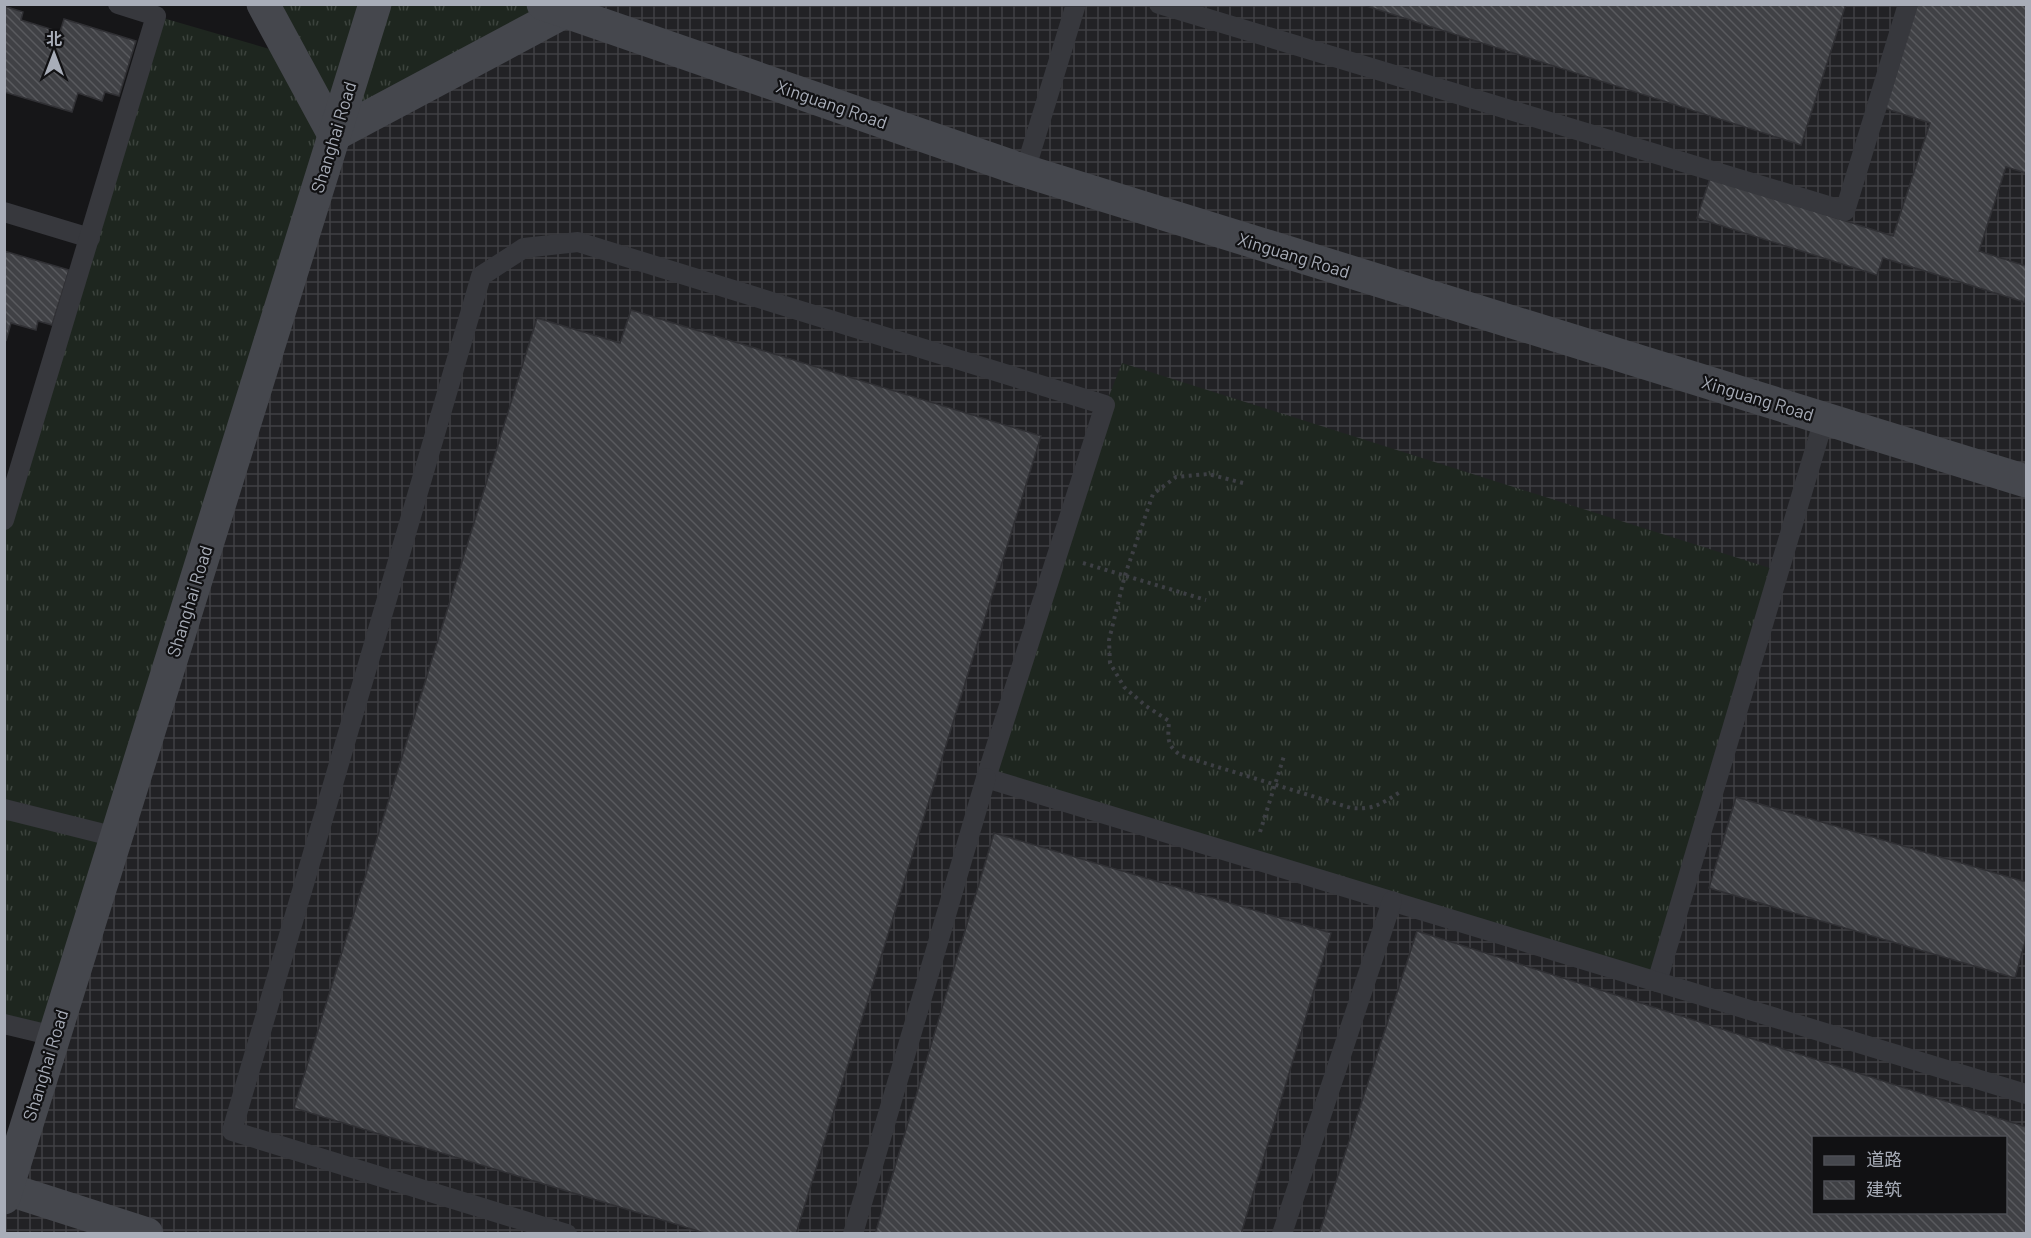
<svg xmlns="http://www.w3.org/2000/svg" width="2031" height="1238" font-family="Barlow,'Noto Sans SC',sans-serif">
<defs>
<pattern id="industrial-grid" width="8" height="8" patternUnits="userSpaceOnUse" patternTransform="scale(1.5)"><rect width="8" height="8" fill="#222225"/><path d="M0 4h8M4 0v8" fill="none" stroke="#3f3f43"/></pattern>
<pattern id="grass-tufts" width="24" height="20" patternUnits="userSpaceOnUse" patternTransform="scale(1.5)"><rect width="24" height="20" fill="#1e261f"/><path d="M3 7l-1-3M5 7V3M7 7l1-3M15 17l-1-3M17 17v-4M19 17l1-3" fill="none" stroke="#3c433d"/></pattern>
<pattern id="building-back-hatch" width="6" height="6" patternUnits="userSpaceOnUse" patternTransform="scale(1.5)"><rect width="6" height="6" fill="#404145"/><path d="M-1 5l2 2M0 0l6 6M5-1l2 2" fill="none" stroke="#595a5e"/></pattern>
</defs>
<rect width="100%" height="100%" fill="#161618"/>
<path fill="url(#industrial-grid)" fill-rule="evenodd" d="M 563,5 L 2026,5 L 2026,1233 L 5,1234 L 5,1198 L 334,135 ZM 1814,1138 L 2006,1138 L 2006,1212 L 1814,1212 Z"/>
<g fill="url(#grass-tufts)">
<path d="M 263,5 L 563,5 L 334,135 L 54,1036 L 5,1024 L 5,521 L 156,16 L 290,55 Z"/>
<path d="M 1122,363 L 1779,571 L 1657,982 L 986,778 L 1105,406 Z"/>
</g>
<g fill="url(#building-back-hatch)" stroke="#303034" stroke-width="1.5" fill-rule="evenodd">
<path d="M 1360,4 L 1846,4 L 1801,145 Z"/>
<path d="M 1914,4 L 2026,4 L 2026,173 L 2006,167 L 1979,251 L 2026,266 L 2026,296 L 2024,302 L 1883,258 L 1877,275 L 1697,218 L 1710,178 L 1893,236 L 1930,123 L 1881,107 Z"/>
<path d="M 4,6 L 23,12 L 21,20 L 60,32 L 64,19 L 136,41 L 119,96 L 105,92 L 102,101 L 78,93 L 72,112 L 4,92 Z"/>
<path d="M 4,251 L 69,270 L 52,325 L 38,321 L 36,330 L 11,323 L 6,341 Z"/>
<path d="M 631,310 L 1041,436 L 796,1234 L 708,1234 L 294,1108 L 537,318 L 620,343 Z"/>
<path d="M 1736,797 L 2026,882 L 2026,938 L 2015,978 L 1709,888 Z"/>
<path d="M 994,833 L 1331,933 L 1241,1234 L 875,1234 Z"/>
<path d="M 1417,931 L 2026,1127 L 2026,1234 L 1319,1234 ZM 1814,1138 L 2006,1138 L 2006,1212 L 1814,1212 Z"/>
</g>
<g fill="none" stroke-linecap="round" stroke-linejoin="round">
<g stroke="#3d3f44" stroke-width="4" stroke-dasharray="3 4.5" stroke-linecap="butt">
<path d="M 1243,483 L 1208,474 L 1176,477 L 1153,494 L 1125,575 L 1109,640 L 1110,663 L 1124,687 L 1146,706 L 1169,721 C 1168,738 1166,746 1182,756 L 1351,808 C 1374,810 1381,804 1400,792"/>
<path d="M 1083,563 L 1206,600"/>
<path d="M 1260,832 L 1284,756"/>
</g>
<g stroke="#37383d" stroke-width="20">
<path d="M 1159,4 L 1845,211 L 1908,4"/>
<path d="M 1025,171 L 1076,4"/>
<path d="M 4,212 L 90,238"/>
<path d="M 4,520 L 156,16 L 118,4"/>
<path d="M 4,809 L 116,837"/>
<path d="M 1657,982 L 1824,419"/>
<path d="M 4,1024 L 54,1036"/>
<path d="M 567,1234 L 232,1131 L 481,276 L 524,248 L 578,242 L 1105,405 L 986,778 L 2026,1094"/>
<path d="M 853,1234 L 986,778"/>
<path d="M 1282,1234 L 1392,901"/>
</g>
<g stroke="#45474d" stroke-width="33">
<path d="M 263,4 L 334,135 L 566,11 L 563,4"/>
<path d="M 543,4 L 1025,171 L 2026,481"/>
<path d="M 7,1189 L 147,1234"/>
<path d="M 4,1198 L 375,4"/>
</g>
</g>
<g text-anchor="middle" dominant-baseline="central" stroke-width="4.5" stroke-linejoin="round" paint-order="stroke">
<g font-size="18" fill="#a8adb8" stroke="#111113">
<text transform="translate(832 104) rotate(19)">Xinguang Road</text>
<text transform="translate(333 137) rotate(-73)">Shanghai Road</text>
<text transform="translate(1294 255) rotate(17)">Xinguang Road</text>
<text transform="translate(1758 398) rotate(17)">Xinguang Road</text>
<text transform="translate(189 601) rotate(-73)">Shanghai Road</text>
<text transform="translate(45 1065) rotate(-73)">Shanghai Road</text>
</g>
</g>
<rect width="2031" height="1238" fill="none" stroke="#a8adb8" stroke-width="12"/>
<rect x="1812" y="1136" width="195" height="78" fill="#111113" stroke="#4d4f55" stroke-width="1.5"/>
<rect x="1824" y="1156" width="30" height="9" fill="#45474d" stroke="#4d4f55" stroke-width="1.5"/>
<text x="1866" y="1166" font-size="18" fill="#a8adb8">道路</text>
<rect x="1824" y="1181" width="30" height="18" fill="url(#building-back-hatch)" stroke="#4d4f55" stroke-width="1.5"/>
<text x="1866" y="1196" font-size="18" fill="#a8adb8">建筑</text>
<g transform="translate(54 54)" stroke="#111113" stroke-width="4.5" paint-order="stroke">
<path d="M0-4.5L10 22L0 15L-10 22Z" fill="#a8adb8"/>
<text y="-9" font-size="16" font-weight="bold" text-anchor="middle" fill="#a8adb8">北</text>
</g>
</svg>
